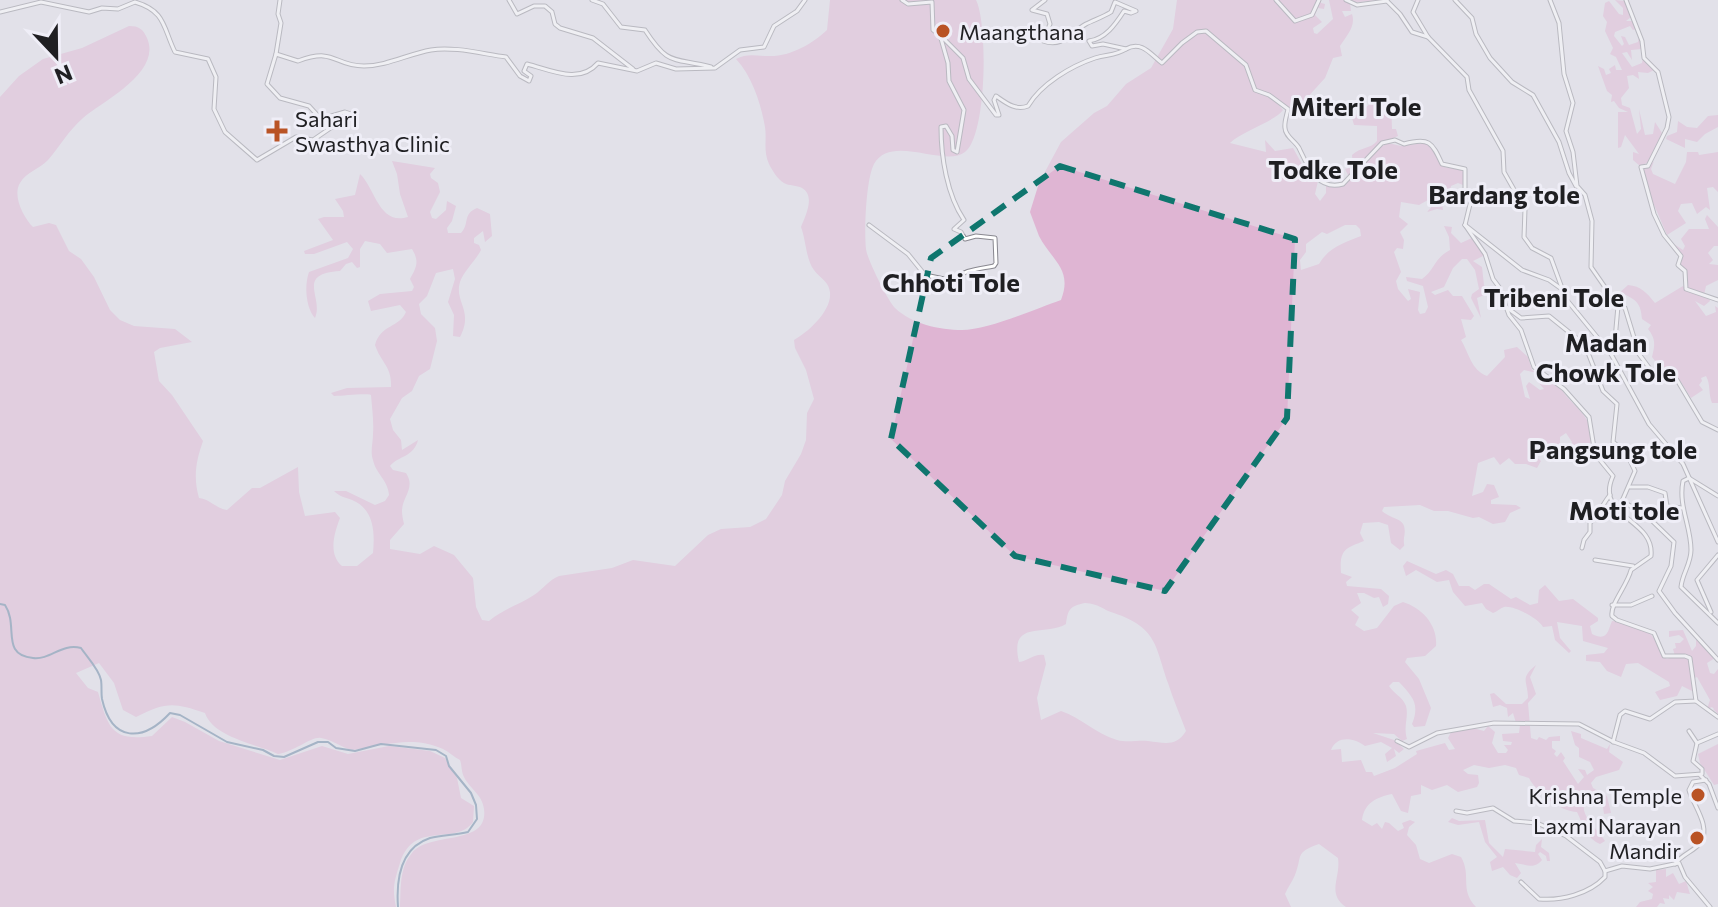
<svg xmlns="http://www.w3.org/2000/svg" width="1718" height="907" font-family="Commissioner,sans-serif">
<rect width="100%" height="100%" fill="#e2e1e9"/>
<g fill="#dfb5d3" fill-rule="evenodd">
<path d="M 830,0 L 976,0 C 988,24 987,135 965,152 C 945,168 891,133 874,164 C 866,179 864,231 866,249 C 867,259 888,301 895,308 C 912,324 939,330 962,330 C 988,330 1035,309 1061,300 C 1073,269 1052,261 1039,236 C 1036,228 1033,220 1030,212 L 1039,183 L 1061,142 L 1094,113 L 1107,106 L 1126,84 L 1151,68 L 1173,29 L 1177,0 L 1321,0 L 1321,3 L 1325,4 L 1324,9 L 1318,8 L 1315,15 L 1322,22 L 1313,28 L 1314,33 L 1317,34 L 1333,19 L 1329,0 L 1378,0 L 1350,3 L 1351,11 L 1342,11 L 1345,17 L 1352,14 C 1356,26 1347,35 1340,46 L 1342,56 L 1333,58 L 1325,78 L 1296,110 L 1293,111 L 1272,97 L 1283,110 C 1276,121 1242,131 1230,143 L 1266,152 L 1265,140 L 1275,151 L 1293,148 L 1308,175 L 1318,181 L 1315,194 L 1320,201 L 1326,193 L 1326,186 L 1342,186 L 1379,148 L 1388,143 L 1401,146 L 1425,143 L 1435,150 L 1443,167 L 1463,169 L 1463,185 L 1458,183 L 1451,186 L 1449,194 L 1441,197 L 1443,210 L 1437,209 L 1427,212 L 1433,205 L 1435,196 L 1419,205 L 1401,202 L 1399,217 L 1408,224 L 1400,232 L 1404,240 L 1403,249 L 1397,248 L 1394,252 L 1401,272 L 1396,281 L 1398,289 L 1408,301 L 1411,299 L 1408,289 L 1420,292 L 1418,310 L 1420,314 L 1425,313 L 1428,307 L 1423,286 L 1407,281 L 1406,277 L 1422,279 C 1435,270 1434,258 1450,250 L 1449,237 L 1444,226 L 1452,227 L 1451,233 L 1461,243 L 1474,237 L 1485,255 L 1473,261 L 1482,267 L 1484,285 L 1489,293 L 1477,298 L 1481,318 L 1471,298 L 1472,294 L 1479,289 L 1475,270 L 1467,259 L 1462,259 L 1453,268 L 1444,287 L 1431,292 L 1435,295 L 1448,290 L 1453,296 L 1462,296 L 1474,316 L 1471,320 L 1461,319 L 1466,337 L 1461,340 C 1469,353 1471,370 1487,376 L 1505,357 L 1504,350 L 1517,347 L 1528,357 L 1532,370 L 1537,373 L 1524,370 L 1520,374 L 1525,397 L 1530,399 L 1526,386 L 1529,382 L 1540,390 L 1544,389 L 1538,382 L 1540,377 C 1560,379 1558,387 1569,399 C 1583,414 1597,425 1589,448 L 1582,450 L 1578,459 L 1573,462 L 1569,460 L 1567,450 L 1572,442 L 1566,433 L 1560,437 L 1560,448 L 1557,446 L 1546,450 L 1539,446 L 1535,448 L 1533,454 L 1541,461 L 1537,468 L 1526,464 L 1515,464 L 1509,458 L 1500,465 L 1494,457 L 1478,463 L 1472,496 L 1483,492 L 1487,484 L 1494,485 L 1499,497 L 1491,500 L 1491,504 L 1516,505 L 1521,508 L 1510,513 L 1505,522 L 1493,524 L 1479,517 L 1473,518 L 1448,511 L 1434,511 L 1420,505 L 1384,507 L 1382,511 C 1395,522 1408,516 1404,538 C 1403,549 1407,542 1400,550 L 1391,543 L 1388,525 L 1379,522 L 1363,523 L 1360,533 L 1364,541 C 1347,548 1339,548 1341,573 L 1352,577 L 1346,582 L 1347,586 L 1381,589 L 1389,596 L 1388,604 L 1383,607 L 1379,597 L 1374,598 L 1364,593 L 1357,593 L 1361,603 L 1351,610 L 1359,617 L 1355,625 L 1364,631 L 1377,628 L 1394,606 L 1403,602 C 1422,608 1438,625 1436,646 L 1425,656 L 1407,658 L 1405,662 L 1419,679 L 1431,708 L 1425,726 L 1414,727 L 1412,724 C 1420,704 1413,697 1399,682 L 1393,682 L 1389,686 C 1394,694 1403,697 1406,706 C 1409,717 1403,726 1407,739 L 1402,741 L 1394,734 L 1373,733 L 1394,740 L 1404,749 L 1399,753 L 1394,749 L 1396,756 L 1387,762 L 1385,754 L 1392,748 L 1381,742 L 1365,746 C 1354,738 1337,735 1331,750 L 1341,749 L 1342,762 L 1361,760 L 1366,772 L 1372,772 L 1374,776 L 1395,768 L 1417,754 L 1416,751 L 1445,743 L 1449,750 L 1455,749 L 1448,738 L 1451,732 L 1473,728 L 1484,731 L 1488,726 L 1495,732 L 1492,743 L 1498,753 L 1506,753 L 1508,750 L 1504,745 L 1511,745 L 1512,742 L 1503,741 L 1502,734 L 1519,733 L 1520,725 L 1528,724 L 1516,723 L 1513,713 L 1508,717 L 1507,708 L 1500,705 L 1493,707 L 1490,694 L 1494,693 L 1506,704 L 1522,704 L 1528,698 C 1528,681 1519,679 1536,665 L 1530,677 L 1536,694 L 1528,703 L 1531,738 L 1537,740 L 1539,737 L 1546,740 L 1549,737 L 1560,736 L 1560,741 L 1552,741 L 1552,748 L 1556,751 L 1554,754 L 1557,757 L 1561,752 L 1565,758 L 1563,761 L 1578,784 L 1584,777 L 1578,769 L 1585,770 L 1587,775 L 1594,770 L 1590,762 L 1579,757 L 1579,748 L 1575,745 L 1571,731 L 1581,734 L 1581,738 L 1607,749 L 1610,744 L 1609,752 L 1623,762 L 1619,770 L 1596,777 L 1591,783 L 1593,788 L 1607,796 L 1611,813 L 1604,814 L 1602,801 L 1597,797 L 1589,798 C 1573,810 1598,829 1605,841 L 1600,844 C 1586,838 1583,824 1577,812 C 1561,812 1536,792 1529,778 L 1519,775 L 1516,768 L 1505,765 L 1489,768 L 1474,765 L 1463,770 L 1468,774 L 1478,775 L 1479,783 L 1477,787 L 1458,792 L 1447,785 L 1432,790 L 1421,785 L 1421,794 L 1411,796 L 1408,813 L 1401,811 L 1392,794 C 1377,797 1364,803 1362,820 L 1372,826 L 1377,823 L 1382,829 L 1385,822 L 1389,823 L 1398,831 L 1404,828 L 1402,823 L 1410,820 L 1415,822 L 1409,827 L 1407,835 L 1416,845 L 1420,859 L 1429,863 L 1452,854 L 1461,857 C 1472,876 1459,889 1476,907 L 1346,907 C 1326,893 1341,878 1338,858 L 1319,844 C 1294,853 1303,855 1295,875 C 1292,882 1288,887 1285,894 L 1291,907 L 400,907 C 401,889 399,868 412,853 C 429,831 489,847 484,809 C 482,794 470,789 464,777 C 461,771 462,765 460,760 C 454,757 449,752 443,749 C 411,735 384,746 352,750 C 341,747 333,740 321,738 C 312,736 294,752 278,754 C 256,744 213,737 205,713 C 173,702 166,702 136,717 L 123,710 L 114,683 L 99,663 L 76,673 L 88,688 L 98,692 C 108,727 111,742 152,736 L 172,717 L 185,722 L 219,741 L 280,760 L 322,746 L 348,754 L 389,746 L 430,751 L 445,758 L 457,778 L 461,798 L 474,806 L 473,822 C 455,847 414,819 400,863 C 394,882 392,888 396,907 L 0,907 L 0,97 L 19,76 L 43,59 L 82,48 L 129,26 C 139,26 143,29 147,38 C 162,72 105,100 83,118 C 69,130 60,146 48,160 C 40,169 26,172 20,183 C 12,196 24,218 33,227 L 49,223 L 56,225 L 69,251 L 81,259 L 94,277 L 110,310 L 120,320 L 134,326 L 175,329 L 192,342 L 160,348 L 154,352 L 159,381 L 172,395 L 203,441 C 196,461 193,477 199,498 C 210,499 215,508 227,510 L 252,488 L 260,488 L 298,467 L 299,492 L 305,516 L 335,512 L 340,518 C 334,534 328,554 342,566 L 357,566 L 373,553 C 375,532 374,509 352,500 C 345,497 340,497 334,491 L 346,491 L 375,505 L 385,501 L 389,495 C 388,480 376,474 373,460 C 370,452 373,443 373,434 C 374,422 372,408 371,395 C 365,393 343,396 334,396 L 331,393 L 347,388 L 391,387 C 392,366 381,363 375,345 C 381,324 399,328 406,312 L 400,305 L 371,311 L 368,301 L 380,294 L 412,291 L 414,287 L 410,279 C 416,268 420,262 412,249 L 387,253 L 380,244 L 365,241 L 360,249 L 360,267 L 357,268 L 352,262 L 346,264 L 340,271 C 295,274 324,297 315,318 C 306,308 304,286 309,272 L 348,258 L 353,249 L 347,242 L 314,254 L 305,254 L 304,251 L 333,240 L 318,219 L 324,217 L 344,217 L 343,211 L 335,199 L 355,195 L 360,174 C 375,188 379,226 408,217 L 400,194 L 397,174 L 392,161 L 435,168 L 430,174 L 431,178 L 438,183 L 440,192 L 430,212 L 432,218 L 436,219 L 446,210 L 447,201 L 456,206 L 452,221 L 447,228 L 448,233 L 461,233 C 470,224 462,214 477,208 L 490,214 L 492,236 L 485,242 L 483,231 L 474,238 L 474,243 L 479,245 L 481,250 C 476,260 463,272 460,282 C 454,302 474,310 460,337 L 453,336 L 454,315 L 448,302 L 455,279 L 453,269 L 436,273 L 427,296 L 419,304 L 421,314 L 435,328 L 437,341 L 430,369 L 419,376 L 412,391 L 402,398 L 390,419 L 393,430 L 401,440 L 402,450 L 418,440 C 414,457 398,456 390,466 L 393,470 L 406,473 C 416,488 402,497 402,511 C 402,515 403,520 404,524 L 390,540 L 390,549 L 420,554 L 434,546 L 454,555 L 473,578 L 476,607 L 482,620 L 489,621 C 505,608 519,605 534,595 C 543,589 549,580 559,576 L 612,568 L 633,560 L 675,566 L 708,535 L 721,529 L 750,527 L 766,519 L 782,495 L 785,481 L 801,454 L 806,440 L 807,413 L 814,399 L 806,370 L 795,348 L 794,340 C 809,332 840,304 827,284 C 824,279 817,275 814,270 C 806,260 806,240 801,227 C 805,217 816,196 802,188 C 797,185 789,186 784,183 C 778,180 772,170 769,164 C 763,151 767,140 765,127 C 761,104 752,76 736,59 C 747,53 756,56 768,56 C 790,57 812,44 827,30 ZM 1345,225 L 1356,225 L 1360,229 L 1361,236 C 1344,243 1329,247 1319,264 L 1301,270 L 1300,260 L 1306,252 L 1306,244 L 1322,232 L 1327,234 ZM 1085,603 C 1100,604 1101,609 1114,613 C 1157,628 1155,645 1168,683 C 1173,699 1180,715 1186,731 C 1176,747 1165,743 1148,741 C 1137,740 1128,743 1117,740 C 1096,734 1080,717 1061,711 L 1041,720 L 1037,698 L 1046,664 L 1044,655 C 1035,653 1028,661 1019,662 C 1009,619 1044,637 1066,624 C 1068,609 1070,606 1085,603 Z"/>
<path d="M 1615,0 L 1625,1 L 1631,17 L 1626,21 L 1632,21 L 1636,29 L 1633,30 L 1630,26 L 1615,32 L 1614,36 L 1622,46 L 1624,44 L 1621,36 L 1625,37 L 1629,45 L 1638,42 L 1639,37 L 1642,49 L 1631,50 L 1632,60 L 1627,52 L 1622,53 L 1632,67 L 1642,63 L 1643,58 L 1656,69 L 1648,73 L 1638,72 L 1639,79 L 1633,75 L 1627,76 L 1629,88 L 1621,98 L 1622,105 L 1630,108 L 1637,134 L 1641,129 L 1639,109 L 1645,135 L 1653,134 L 1655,122 L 1662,133 L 1651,161 L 1640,166 L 1633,160 L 1633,152 L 1639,154 L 1625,135 L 1621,147 L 1618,148 L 1618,112 L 1628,112 L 1619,108 L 1614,101 L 1611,102 L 1612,95 L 1607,91 L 1598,66 L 1604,69 L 1606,75 L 1611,73 L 1609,69 L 1615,65 L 1616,70 L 1622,70 L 1616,57 L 1610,54 L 1613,48 L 1605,31 L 1607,22 L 1603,16 L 1605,3 L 1609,1 L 1619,14 L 1623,15 L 1623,8 Z"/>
<path d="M 1374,101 L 1384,104 L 1391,101 L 1392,129 L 1396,129 L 1398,136 L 1386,141 L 1351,175 L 1348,175 L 1345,169 L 1353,167 L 1352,155 C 1360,147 1371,149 1377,141 L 1377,126 L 1354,125 L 1352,118 Z"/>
<path d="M 1718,115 L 1718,127 L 1705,134 L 1697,142 L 1685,139 L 1685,148 L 1666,139 L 1667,136 L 1677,132 L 1678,121 L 1687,127 L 1697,128 L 1708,116 Z"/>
<path d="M 1687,152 L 1698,152 L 1699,155 L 1718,152 L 1718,192 L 1713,187 L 1707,188 L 1710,210 L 1706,207 L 1697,214 L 1692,203 L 1681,204 L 1678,211 L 1686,223 L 1667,235 L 1649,193 L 1642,168 L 1649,167 L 1654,161 L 1651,169 L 1653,174 L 1675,184 L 1686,162 Z"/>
<path d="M 1707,215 L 1718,227 L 1718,246 L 1714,246 L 1708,253 L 1713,260 L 1709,264 L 1718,265 L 1718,280 L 1706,286 L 1704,295 L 1686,287 L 1685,270 L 1681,265 L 1682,254 L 1674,244 L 1683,250 L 1685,246 L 1681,239 L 1689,229 L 1709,229 L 1705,219 Z"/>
<path d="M 1628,285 C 1641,286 1647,293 1655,303 L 1683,286 L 1688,291 L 1709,298 L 1710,301 L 1704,306 L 1695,301 L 1706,316 L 1716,312 L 1715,306 L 1718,308 L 1718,403 L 1712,403 C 1708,393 1711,385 1706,376 L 1701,378 L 1702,381 L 1699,385 L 1703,390 L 1691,398 L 1681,382 L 1659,366 L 1652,357 C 1655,345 1656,339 1648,329 L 1651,325 L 1642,319 C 1641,303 1636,300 1624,294 L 1620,297 L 1617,295 Z"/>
<path d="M 1407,561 L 1436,574 L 1446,570 L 1453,574 L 1459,586 L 1469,586 L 1475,590 L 1484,584 L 1489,584 L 1511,599 L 1516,597 L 1530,605 L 1538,603 L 1539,590 L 1545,585 L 1559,601 L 1573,599 L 1598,618 L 1598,621 L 1590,626 L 1592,634 C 1608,642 1608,630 1612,621 C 1646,625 1650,626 1662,656 L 1667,659 L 1675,656 L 1673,649 L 1676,648 L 1675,643 L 1680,643 L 1684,639 L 1679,635 L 1669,637 L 1669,631 L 1683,630 L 1692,651 L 1696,646 L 1696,636 L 1715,658 L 1707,663 L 1710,673 L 1714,674 L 1718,669 L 1718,714 L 1714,710 L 1712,712 L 1714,709 L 1712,707 L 1707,709 L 1710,700 L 1697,677 L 1692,679 L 1694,692 L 1682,686 L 1677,696 L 1660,700 L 1655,692 L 1670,686 L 1669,682 L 1638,663 L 1626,664 L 1621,677 L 1607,671 L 1600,662 L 1586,661 L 1586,655 L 1604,653 L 1608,648 L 1583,641 L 1582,626 L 1557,622 L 1560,638 L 1571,651 L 1569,653 L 1555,640 L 1552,626 L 1543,627 C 1539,619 1514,605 1504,607 C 1500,608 1497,612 1493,613 L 1486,609 L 1482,603 L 1465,606 L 1453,592 L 1449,580 L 1437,582 L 1416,570 L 1406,576 L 1403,566 Z"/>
<path d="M 1718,744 L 1718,784 L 1714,785 L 1700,763 L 1698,754 Z"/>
<path d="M 1452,818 L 1459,821 L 1485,820 L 1489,843 L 1503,857 L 1505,849 L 1535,852 L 1536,845 L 1542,839 L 1541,847 L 1549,853 L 1550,861 L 1547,861 L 1546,856 L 1540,852 L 1538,854 L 1542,860 C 1534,870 1525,864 1515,863 L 1521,873 L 1517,878 L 1510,875 L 1503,867 L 1492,871 L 1490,862 L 1497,857 L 1485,842 L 1479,822 L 1458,825 L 1448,822 Z"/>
<path d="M 1666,869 L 1666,877 L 1673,873 L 1679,884 L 1686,881 L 1690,894 L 1677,892 L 1674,900 L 1669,895 L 1669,899 L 1663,898 L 1665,904 L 1660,903 L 1657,907 L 1636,907 L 1640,902 L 1652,899 L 1653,894 L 1648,891 L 1653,887 L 1648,883 L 1656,882 L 1656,870 Z"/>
</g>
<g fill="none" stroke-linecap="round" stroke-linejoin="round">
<path stroke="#5c7c9c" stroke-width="2" d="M 0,604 L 5,605 C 19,626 0,655 33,658 C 51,660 61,643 81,648 C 87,657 99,669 101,680 C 102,686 101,693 102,699 C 112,743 143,742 170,713 L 180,715 L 227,742 L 263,750 L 274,756 L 284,757 L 318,742 L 328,742 L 336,748 L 355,751 L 381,744 L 436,750 L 446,756 L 449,766 L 471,793 L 476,805 L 477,819 L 468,832 C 456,835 443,835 430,838 C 400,848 396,879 398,907"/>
<g stroke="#898890" stroke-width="5">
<g id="street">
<path d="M 509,0 L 517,14 L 534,6 L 545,6 L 552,12 L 555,24 L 560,28 L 593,38 L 633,69"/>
<path d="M 592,0 L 603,4 L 621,27 L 645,30 C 669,67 673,57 711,67"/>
<path d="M 902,0 L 908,4 L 932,2 L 933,30 L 940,35"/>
<path d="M 1276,0 L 1295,21 L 1312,15 L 1319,0"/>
<path d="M 1346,0 L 1357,5 L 1387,1"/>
<path d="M 1386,0 L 1400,14 L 1412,32 L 1428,37"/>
<path d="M 1418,0 L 1413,12 L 1428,37 L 1467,77 L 1469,90 L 1503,151 L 1504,172 L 1525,209 L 1524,237 L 1532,248 L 1551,258 L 1566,299 L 1611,354"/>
<path d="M 1455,0 L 1472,18 L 1476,34 L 1490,58 L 1512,82 L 1533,95 L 1559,142 L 1569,173 L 1576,186"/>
<path d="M 1550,0 L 1559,23 L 1564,74 L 1573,103 L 1566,131 L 1573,152 L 1577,186 L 1585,195 L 1592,221 L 1591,267 L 1618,306 L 1625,308 L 1639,354 L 1650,369 L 1677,380 L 1702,422 L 1718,430"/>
<path d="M 1626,0 L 1642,41 L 1644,58 L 1658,72 L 1669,117 L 1667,128 L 1648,166 L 1641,167 L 1654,214 L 1664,235 L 1681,256 L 1678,265 L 1685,271 L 1686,289 L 1718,300"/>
<path d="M 0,12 L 41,2 L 89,12 L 102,8 L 118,9 L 135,2 C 166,11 163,28 175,52 L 208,59 L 216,77 L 214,109 L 225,132 L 257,160 L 296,137 L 313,140 L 351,114 L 345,112 L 321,119 L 309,106 L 280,98 L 267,84 L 276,54 L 298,61 C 336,47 333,66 364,66 C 387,66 408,54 431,50 C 453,46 483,54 506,57 L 520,76 L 529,81 L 531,76 L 524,71 L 527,64 C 551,70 579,85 598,63 L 637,71 L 656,63 L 676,69 L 715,68 L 740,50 L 764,47 L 774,26 L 797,11 L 805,0"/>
<path d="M 1126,49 C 1142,40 1151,55 1162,63 L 1182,43 L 1197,32 L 1206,31 L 1246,65 L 1255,90 L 1269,95 L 1288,109 C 1287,115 1284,122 1285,128 C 1285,136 1295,141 1299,148 C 1308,167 1318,191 1343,184 L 1382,143 L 1395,140 L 1404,144 C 1429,137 1432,142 1442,164 L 1465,169 L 1465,189 L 1471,200 L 1465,225"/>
<path d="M 276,54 L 281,23 L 278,14 L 280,0"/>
<path d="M 869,225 L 908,254 L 925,275 L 954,281 C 963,269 980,269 994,266 L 996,263 L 995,238 L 976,236 L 965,239 L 961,232 L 954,229 L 964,220 C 947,195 941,157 941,127 L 946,126 L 952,136 L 953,150 L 957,152 L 964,110 L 949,81 L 948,63 L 940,35 L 963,58 L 969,79 L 996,115 L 999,115 L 994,100 L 996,96 C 1006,103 1016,111 1028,106 C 1041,84 1071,66 1095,58 C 1107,54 1115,56 1126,49 L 1103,44 L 1092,46 L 1089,41 C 1105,39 1115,25 1124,11 L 1131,13 L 1136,11 L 1115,2 L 1111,12 C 1103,17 1094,20 1086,24 C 1070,33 1063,48 1043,41 L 1050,24 L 1047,14 L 1032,10 L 1045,0"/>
<path d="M 1465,225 L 1485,254 L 1493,279 L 1499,287 L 1509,315 L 1521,330 L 1534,367 L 1564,389 L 1589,417 L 1595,454 L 1613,476 C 1594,518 1655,518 1651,556 L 1631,570 C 1627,586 1610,604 1612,616 L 1617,620 L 1654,633 L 1664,656 L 1685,656 L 1690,658 L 1696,701 L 1675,702 L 1650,719 L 1625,711 L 1620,715 L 1613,742"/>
<path d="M 1465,225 L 1522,270 L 1549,280 L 1563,290"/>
<path d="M 1618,306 L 1614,351 L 1611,354 L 1649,424 L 1683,464 L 1718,542"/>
<path d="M 1506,307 L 1521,318 L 1549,316 L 1585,345 L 1603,391 L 1617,404 L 1613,442 L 1627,454 L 1635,471 L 1622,501 L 1647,516 L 1674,542 L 1671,566 L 1659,591 L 1675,613 L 1718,660"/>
<path d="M 1630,487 L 1648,487 L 1665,493 L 1667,506 L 1682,508"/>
<path d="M 1718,496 L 1689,478 L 1683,481 C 1678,506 1691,526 1691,550 C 1691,564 1682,574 1681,587 L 1718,623"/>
<path d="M 1582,548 L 1584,540 L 1590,532 L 1590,523 C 1600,514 1601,506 1610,495"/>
<path d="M 1595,560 L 1633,566"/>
<path d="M 1612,605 L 1631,605 L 1652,596"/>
<path d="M 1711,612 L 1697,580 L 1718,555"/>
<path d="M 1696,701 L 1718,717"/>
<path d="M 1689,731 L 1697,743"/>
<path d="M 1397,741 L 1409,747 L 1437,733 L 1494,723 L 1579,724 L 1614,742 L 1644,753 L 1675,776 L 1702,774 L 1702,769 L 1693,761 L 1697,743 L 1718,734"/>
<path d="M 1700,775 L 1709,784 L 1718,808"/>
<path d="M 1456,811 L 1467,813 L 1493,808 L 1514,821 L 1537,823 L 1566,836 L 1600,862 L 1605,871 L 1622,866 L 1650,869 L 1679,863 L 1685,877 L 1710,907"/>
<path d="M 1675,864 C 1682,854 1695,851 1701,842 C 1711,826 1693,805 1689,790 L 1693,782 L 1706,780"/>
<path d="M 1521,882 L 1539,899 C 1561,901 1589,894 1605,877 L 1605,871"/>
</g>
</g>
<use href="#street" stroke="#fff" stroke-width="3"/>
</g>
<path d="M0 0H1718V907H0ZM 1060,166 L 1295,239 L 1287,418 L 1165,591 L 1015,556 L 891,439 L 931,258 Z" fill="#e2e1e9" fill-opacity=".55" fill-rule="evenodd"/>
<path fill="none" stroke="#0f766e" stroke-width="6" stroke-dasharray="16 10" stroke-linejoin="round" d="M 1060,166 L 1295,239 L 1287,418 L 1165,591 L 1015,556 L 891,439 L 931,258 Z"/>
<g fill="#b95325" stroke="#efeef7" stroke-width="3">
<circle cx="943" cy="31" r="8"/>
<path d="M273 119h8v8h8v8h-8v8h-8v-8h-8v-8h8z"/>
<circle cx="1698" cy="795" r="8"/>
<circle cx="1697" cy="838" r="8"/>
</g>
<g text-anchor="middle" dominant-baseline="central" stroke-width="6" stroke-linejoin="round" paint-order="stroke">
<g font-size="22" fill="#1f1f22" stroke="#efeef7" text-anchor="start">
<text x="959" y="31">Maangthana</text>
<text x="295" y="118">Sahari<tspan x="295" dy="25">Swasthya Clinic</tspan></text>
<text x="1682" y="795" text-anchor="end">Krishna Temple</text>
<text x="1681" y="825" text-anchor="end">Laxmi Narayan<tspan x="1681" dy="25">Mandir</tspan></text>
</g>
<g font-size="26" font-weight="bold" fill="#1f1f22" stroke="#efeef7">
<text x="1356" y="105">Miteri Tole</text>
<text x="1333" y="168">Todke Tole</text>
<text x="1504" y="193">Bardang tole</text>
<text x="951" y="281">Chhoti Tole</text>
<text x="1554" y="296">Tribeni Tole</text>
<text x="1606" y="341">Madan<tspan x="1606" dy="30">Chowk Tole</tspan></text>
<text x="1613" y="448">Pangsung tole</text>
<text x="1624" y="509">Moti tole</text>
</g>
</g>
<g transform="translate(56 56) rotate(158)" stroke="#efeef7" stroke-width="6" paint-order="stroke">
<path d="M0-6L14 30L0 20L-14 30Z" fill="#1f1f22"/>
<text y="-12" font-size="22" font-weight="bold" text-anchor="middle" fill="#1f1f22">N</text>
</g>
</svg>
